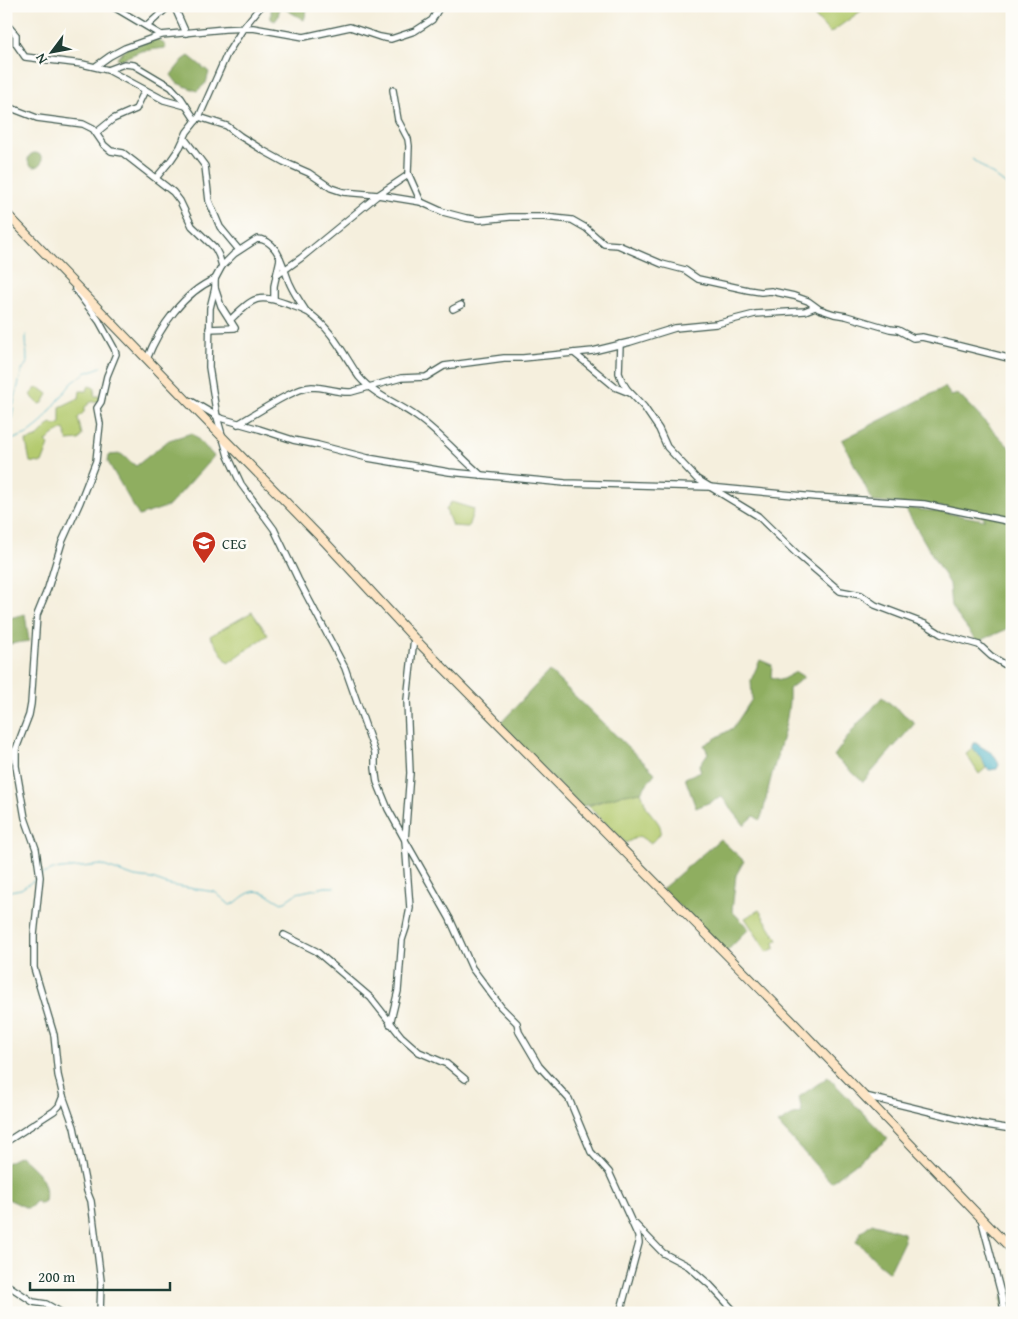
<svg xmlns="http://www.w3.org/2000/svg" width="1018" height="1319" font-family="'Gentium Book Plus',serif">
<rect width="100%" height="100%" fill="#fdfcf7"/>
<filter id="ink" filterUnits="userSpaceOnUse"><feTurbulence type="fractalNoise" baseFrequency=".02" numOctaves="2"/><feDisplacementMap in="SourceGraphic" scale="10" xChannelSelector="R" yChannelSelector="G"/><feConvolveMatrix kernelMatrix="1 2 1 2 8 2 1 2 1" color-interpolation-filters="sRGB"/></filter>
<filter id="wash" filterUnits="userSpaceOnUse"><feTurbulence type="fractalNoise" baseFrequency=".0096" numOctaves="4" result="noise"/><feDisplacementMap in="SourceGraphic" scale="20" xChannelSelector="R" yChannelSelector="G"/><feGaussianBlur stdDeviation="1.12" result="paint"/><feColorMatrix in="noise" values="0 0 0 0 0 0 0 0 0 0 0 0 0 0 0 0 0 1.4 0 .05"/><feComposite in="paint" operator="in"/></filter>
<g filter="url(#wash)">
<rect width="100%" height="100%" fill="#f5efdd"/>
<g fill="#b4ca6e" stroke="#6a8451">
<path d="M 796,6 L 868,6 L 830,33 L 807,8 L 797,8 Z"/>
<path d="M 89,386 L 95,388 L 94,396 L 99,396 L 101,399 L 100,401 L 91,402 L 85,407 L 84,412 L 78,418 L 82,435 L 79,440 L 68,441 L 64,429 L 53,435 L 46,442 L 49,445 L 42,463 L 30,462 L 26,441 L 36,438 L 51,423 L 55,425 L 60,424 L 60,407 L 79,398 L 80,391 L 86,391 Z"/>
<path d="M 40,388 L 48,394 L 43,403 L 39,404 L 30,395 L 35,389 Z"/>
<path d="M 451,502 L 474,509 L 468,527 L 452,526 L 446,510 Z"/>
<path d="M 252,612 L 268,635 L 228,663 L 210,636 Z"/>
<path d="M 972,749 C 979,755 985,759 986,768 L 979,774 L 966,754 Z"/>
<path d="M 641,792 C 644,798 645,806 649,811 C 659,824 669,831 650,843 L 639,836 L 626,843 L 588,806 L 624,794 Z"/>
<path d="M 759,910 L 778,940 L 774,942 L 775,948 L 767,952 L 745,918 Z"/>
</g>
<g fill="#8fae61" stroke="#57764a">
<path d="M 271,6 L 306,6 L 307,10 L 304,20 L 280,6 L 278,17 L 275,21 L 271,19 Z"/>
<path d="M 155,39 L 160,40 L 165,45 L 166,48 L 141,51 L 120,60 L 117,58 L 127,48 Z"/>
<path d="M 189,56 L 209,72 L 206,83 L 197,91 L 177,83 L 171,75 L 183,60 Z"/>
<circle cx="35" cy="160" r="7"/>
<path d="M 945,387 L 951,396 L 958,394 L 1012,450 L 1012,627 L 977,642 L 951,607 L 949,584 L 905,508 L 942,512 L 984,520 L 984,517 L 941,507 L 873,502 L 842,440 Z"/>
<path d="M 192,433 L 214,456 L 169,506 L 139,516 L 108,462 L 109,455 L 121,454 L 136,466 L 169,440 Z"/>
<path d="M 25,614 L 29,641 L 10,644 L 6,628 L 6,619 Z"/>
<path d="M 760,660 L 772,665 L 771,677 L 781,680 L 796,672 L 804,677 L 789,689 C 791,720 776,756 769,786 C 766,798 765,808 760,820 L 754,816 L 744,825 L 722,797 L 696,808 L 685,778 L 701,771 L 699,766 L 708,753 L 704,745 L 733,728 L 752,699 L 751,680 Z"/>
<path d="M 549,671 L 655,773 L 641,792 L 624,794 L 581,807 L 499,725 Z"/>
<path d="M 882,697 L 915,723 L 863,782 L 834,756 L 858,723 L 866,716 Z"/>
<path d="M 720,839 L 744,861 L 736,875 L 732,911 L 749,929 L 725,953 L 662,889 Z"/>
<path d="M 828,1077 L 888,1139 L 831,1182 L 778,1124 L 793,1115 L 802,1113 L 799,1097 Z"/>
<path d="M 20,1156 C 35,1170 49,1179 45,1201 L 40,1204 L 36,1201 L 31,1207 L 27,1208 L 6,1198 L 6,1163 Z"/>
<path d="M 872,1223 L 903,1233 L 904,1241 L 889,1272 L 878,1263 L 862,1246 L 856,1242 L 861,1232 Z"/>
<path d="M 1012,1292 L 1012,1313 L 1004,1313 L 1002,1297 Z"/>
</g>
<path fill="#40acbf" stroke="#30747a" d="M 974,743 L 976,743 C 985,751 996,751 999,765 L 997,769 L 990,770 L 986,768 L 981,757 L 972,749 Z"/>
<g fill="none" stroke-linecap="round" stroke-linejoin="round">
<g stroke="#40acbf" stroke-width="1">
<path d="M 972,159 L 1012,189"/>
<path d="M 9,439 L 14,402 L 22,370 L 27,363 L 26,335"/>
<path d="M 6,442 L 27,434 L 40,424 L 71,384 L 85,373 L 101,367"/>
<path d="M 41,875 L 52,870 L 101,865 L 135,877 L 152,879 L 169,885 L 215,892 L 230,905 C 237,903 239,899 244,896 C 260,885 268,896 282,903 L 297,893 L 325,887 L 334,887"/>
<path d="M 6,895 L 10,891 L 21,889 L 36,879"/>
</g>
</g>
</g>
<g filter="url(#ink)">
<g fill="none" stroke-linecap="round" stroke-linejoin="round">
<g stroke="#3f584d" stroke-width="8">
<g id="minor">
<path d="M 112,6 L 161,35"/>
<path d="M 174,6 L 186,33"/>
<path d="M 147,26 L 169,6"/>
<path d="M 6,27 L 10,28 L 16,35 L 16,44 L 25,57 L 82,64 L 108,70 L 124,64 L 134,65 L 171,87 L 181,98 L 196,121"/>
<path d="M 96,66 L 110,56 L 125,48 L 161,35 L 225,29 L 253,28 L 304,37 L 350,27 L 380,37 L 391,39 L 415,31 L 432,20 L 439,8"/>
<path d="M 108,70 L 164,100 L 186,106"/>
<path d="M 393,90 L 398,120 L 408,139 L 409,146 L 408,173 L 421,202"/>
<path d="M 6,106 L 37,118 L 83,124 L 93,129 L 104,145 L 111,151 L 123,153 L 173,192 L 180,201 L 192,226 L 215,248 L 219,256 L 222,266 L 215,279 L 215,288 L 221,306 L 235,328 L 209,329"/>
<path d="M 199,117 L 227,126 L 240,136 L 264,151 L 284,162 L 309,173 L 331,188 L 343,192 L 378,195 L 421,202 L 443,212 L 466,218 L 480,220 L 510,217 L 544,217 L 572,220 L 586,228 L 604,244 L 618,245 L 662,264 L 685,270 L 698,279 L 748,290 L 761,292 L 771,291 L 794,296 L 808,301 L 819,309 L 834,314 L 846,316 L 890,329 L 898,330 L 913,338 L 922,337 L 956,345 L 1012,359"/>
<path d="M 97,132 L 113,119 L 136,109 L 145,90"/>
<path d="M 184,138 L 205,166 L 209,201 L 220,227 L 239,250"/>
<path d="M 156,178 L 171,160 L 180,147 L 187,132 L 199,117 L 227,54 L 244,27 L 261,6"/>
<path d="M 222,266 L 234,254 L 257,239 C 279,239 283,269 290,284 C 294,293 300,302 306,311"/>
<path d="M 276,276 L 301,258 L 378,195 L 408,175"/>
<path d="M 215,288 L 210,308 L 209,367 L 217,417 L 228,456 L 241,484 L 274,529 L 298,579 L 345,668 L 375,753 L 375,768 L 377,782 L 388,809 L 405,840 L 410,908 L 406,928 L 402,940 L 398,991 L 390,1024"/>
<path d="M 75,289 L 99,321 L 114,348 L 116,354 L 107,376 L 101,402 L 97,408 L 100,424 L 96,461 L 80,502 L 62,542 L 48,588 L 37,615 L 31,704 L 29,715 L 16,749 L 16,766 L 25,818 L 36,849 L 40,877 L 34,935 L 34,968 L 54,1035 L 58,1075 L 63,1096 L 74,1127 L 87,1191 L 91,1201 L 101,1281 L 100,1313"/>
<path d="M 274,299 L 274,286 L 280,259"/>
<path d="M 453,309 L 461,305"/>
<path d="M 230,320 C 253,298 257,293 287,304 C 295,307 303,309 309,313 C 332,329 344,355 359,377 C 375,396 398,403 417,417 C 440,433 459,456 481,475"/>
<path d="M 620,344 L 619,373 L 622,381 L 627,389 L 644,407 L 659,429 L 667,447 L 697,479 L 758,516 L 798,555 L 840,591 L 861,595 L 875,605 L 925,624 L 941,634 L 979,645 L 991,656 L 1012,669"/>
<path d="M 574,353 L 615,387 L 630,393"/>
<path d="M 147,359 C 159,328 184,292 215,279"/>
<path d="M 191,401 L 220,418 L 259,429 L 293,440 L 318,445 L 368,458 L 449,472 L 565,483 L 709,487 L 815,497 L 924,504 L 1012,522"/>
<path d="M 238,424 C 256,414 293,388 312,387 C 325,387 337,393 351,392 L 401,378 L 426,377 L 444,366 L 504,358 L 523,358 L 593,351 L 630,342 L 675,328 L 716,324 L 755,314 L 805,311 L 815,307"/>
<path d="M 414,638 L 407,700 L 410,773 L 405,840 L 450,919 L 472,968 L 501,1007 L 517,1023 L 519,1032 L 539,1066 L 569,1099 L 591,1152 L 609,1172 L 638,1236 L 639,1243 L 620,1313"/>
<path d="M 6,768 L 15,750"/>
<path d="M 284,935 L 316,951 L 371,998 L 401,1036 L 419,1052 L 447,1064 L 465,1079"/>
<path d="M 865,1096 L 980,1124 L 1012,1129"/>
<path d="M 6,1142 L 54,1111 L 59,1106 L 63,1096"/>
<path d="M 981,1218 L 1002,1297 L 1004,1313"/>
<path d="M 635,1224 L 663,1253 L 688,1266 L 710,1285 L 736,1313"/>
<path d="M 6,1284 L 33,1302 L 46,1304 L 62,1313"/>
</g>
</g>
<g stroke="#3f584d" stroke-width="10">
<path id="secondary" d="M 6,213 L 196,410 L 326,543 L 414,638 L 792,1021 L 1012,1250"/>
</g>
<use href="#minor" stroke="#fff" stroke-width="5.5"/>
<use href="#secondary" stroke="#fee5c5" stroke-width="8"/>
</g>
</g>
<defs>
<g id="school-pin" transform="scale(1.25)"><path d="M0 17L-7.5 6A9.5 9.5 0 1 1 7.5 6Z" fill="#c8321e" stroke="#fdfcf7"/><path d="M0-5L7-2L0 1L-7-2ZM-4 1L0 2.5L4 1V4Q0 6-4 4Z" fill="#fff"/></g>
</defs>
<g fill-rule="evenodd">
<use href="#school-pin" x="204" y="543"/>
</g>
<g text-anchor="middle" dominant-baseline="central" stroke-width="5" stroke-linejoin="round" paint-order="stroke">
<g font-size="15" fill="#1f3d34" stroke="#fdfcf7" text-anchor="start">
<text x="222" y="543">CEG</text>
</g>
</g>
<rect width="1018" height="1319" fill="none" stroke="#fdfcf7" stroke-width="25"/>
<g transform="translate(52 52) rotate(238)" stroke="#fdfcf7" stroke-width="4" paint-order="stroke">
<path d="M0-4L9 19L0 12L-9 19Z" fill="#1f3d34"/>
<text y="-8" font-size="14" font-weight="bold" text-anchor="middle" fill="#1f3d34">N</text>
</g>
<path d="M30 1282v8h140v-8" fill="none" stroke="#1f3d34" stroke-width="2.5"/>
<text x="38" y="1282" font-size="15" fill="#1f3d34" stroke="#fdfcf7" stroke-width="4" paint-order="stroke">200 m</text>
</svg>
